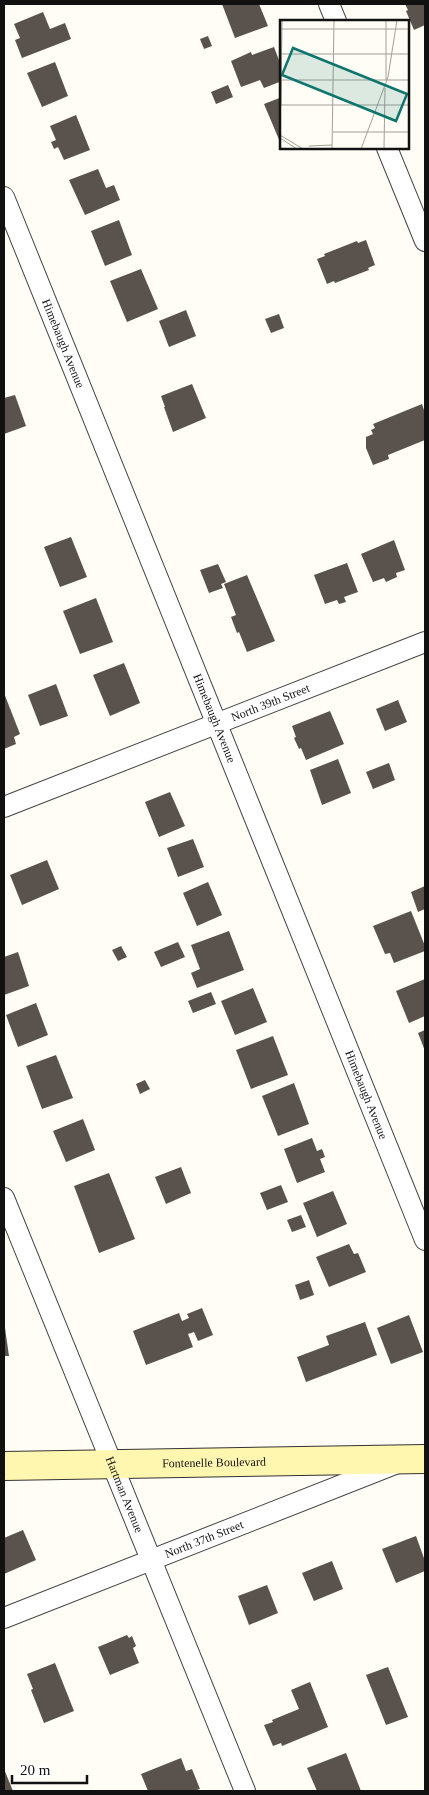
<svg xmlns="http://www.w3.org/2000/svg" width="429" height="1795" font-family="Georgia,serif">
<rect width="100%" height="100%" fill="#fffdf5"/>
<g fill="#5a524d">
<path d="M 222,4 L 259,4 L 268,26 L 235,38 Z"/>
<path d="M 405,4 L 425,4 L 425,25 L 414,30 L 406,11 L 408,10 Z"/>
<path d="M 43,12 L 50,29 L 65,23 L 71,39 L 22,58 L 15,40 L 20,38 L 14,24 Z"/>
<path d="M 208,36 L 212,46 L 204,49 L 200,39 Z"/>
<path d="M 274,47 L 282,68 L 282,81 L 264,88 L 260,80 L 241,87 L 231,61 L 251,52 L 252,55 Z"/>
<path d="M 55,62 L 68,96 L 42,107 L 27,73 Z"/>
<path d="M 228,85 L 233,97 L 216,104 L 211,92 Z"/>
<path d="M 282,97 L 282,142 L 280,142 L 264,104 Z"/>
<path d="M 76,115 L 90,150 L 64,160 L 58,147 L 54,149 L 51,142 L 56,140 L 50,126 Z"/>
<path d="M 98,169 L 106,188 L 114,185 L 120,200 L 85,215 L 69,180 Z"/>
<path d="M 119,220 L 132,255 L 105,266 L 91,231 Z"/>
<path d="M 366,240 L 375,265 L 368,268 L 369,270 L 335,283 L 334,281 L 327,284 L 317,259 L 325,256 L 324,254 L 357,241 L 358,243 Z"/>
<path d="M 141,269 L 158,309 L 127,322 L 110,281 Z"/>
<path d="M 186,310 L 196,336 L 169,347 L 159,321 Z"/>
<path d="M 279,314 L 284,328 L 271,333 L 265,319 Z"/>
<path d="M 192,384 L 206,418 L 173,432 L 164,407 L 165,407 L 161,396 Z"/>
<path d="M 15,395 L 26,426 L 4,434 L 4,398 Z"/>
<path d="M 422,404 L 425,413 L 425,440 L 388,455 L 389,459 L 373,465 L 366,448 L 366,437 L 373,434 L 371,430 L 375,428 L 373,424 Z"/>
<path d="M 71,537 L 87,577 L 60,587 L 44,547 Z"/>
<path d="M 394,540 L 405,570 L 396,573 L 397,577 L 386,582 L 384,578 L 373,582 L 361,554 Z"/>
<path d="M 347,563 L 358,592 L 344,597 L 346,602 L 339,604 L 337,600 L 325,604 L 314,575 Z"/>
<path d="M 218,564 L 226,582 L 221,584 L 223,588 L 209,593 L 200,570 Z"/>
<path d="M 247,575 L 275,641 L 247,652 L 239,632 L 237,633 L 231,617 L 236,615 L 224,584 Z"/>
<path d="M 96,598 L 113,642 L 80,654 L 63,611 Z"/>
<path d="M 124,663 L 140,703 L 110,716 L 93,675 Z"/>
<path d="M 56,684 L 68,716 L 40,726 L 28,695 Z"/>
<path d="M 4,693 L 20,734 L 14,737 L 16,744 L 4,749 Z"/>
<path d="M 398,700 L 407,722 L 385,731 L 376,709 Z"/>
<path d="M 330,711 L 344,744 L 306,760 L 301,748 L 299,749 L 294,738 L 296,737 L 292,726 Z"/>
<path d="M 338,759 L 351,793 L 322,805 L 310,770 Z"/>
<path d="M 389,763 L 395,780 L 373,789 L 366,772 Z"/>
<path d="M 170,792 L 185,826 L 159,837 L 145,802 Z"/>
<path d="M 193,839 L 204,867 L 178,877 L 167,848 Z"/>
<path d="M 47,860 L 59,889 L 22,905 L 10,875 Z"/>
<path d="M 208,882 L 222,915 L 197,926 L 183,893 Z"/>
<path d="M 425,886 L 425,909 L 418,912 L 411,892 Z"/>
<path d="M 411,911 L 425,946 L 425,951 L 394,963 L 390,953 L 385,954 L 373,926 Z"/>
<path d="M 229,931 L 244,970 L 197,988 L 191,973 L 200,969 L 191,945 Z"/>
<path d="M 178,942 L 185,957 L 161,967 L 154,952 Z"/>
<path d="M 121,946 L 127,957 L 118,961 L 112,950 Z"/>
<path d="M 18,952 L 29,986 L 4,995 L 4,957 Z"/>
<path d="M 425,979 L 425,1016 L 409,1023 L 396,991 Z"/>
<path d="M 253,988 L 267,1022 L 235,1035 L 221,1001 Z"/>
<path d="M 211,992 L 216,1004 L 193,1013 L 188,1001 Z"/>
<path d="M 36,1003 L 48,1035 L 18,1047 L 6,1015 Z"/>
<path d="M 425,1030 L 425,1051 L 418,1033 Z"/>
<path d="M 273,1036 L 288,1075 L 251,1089 L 236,1050 Z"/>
<path d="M 56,1055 L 73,1098 L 42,1109 L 26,1066 Z"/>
<path d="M 145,1080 L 150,1089 L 140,1094 L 136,1084 Z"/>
<path d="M 294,1083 L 309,1124 L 278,1136 L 262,1096 Z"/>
<path d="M 83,1119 L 95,1150 L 66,1162 L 53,1131 Z"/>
<path d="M 312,1138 L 317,1151 L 322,1149 L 325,1157 L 320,1159 L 325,1172 L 297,1183 L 284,1149 Z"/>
<path d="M 181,1167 L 191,1193 L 166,1204 L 155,1177 Z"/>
<path d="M 109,1173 L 135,1239 L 99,1253 L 74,1186 Z"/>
<path d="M 281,1185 L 288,1202 L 267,1210 L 260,1193 Z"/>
<path d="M 333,1191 L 347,1224 L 317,1237 L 303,1203 Z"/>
<path d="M 301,1215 L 306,1227 L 292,1232 L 287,1220 Z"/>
<path d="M 349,1244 L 354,1254 L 358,1253 L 366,1272 L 329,1287 L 316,1257 Z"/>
<path d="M 309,1280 L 314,1295 L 300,1300 L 295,1285 Z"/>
<path d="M 202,1308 L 213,1335 L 198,1341 L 194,1332 L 188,1334 L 193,1347 L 146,1365 L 133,1331 L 179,1313 L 182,1321 L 189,1318 L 187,1314 Z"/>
<path d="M 409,1315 L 423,1352 L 391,1364 L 377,1328 Z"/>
<path d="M 4,1321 L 9,1356 L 4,1356 Z"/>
<path d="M 365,1322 L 377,1355 L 306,1382 L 297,1357 L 329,1345 L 326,1336 Z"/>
<path d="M 23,1530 L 36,1560 L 4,1574 L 4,1538 Z"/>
<path d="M 416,1536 L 425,1561 L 425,1571 L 396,1583 L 382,1549 Z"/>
<path d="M 332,1561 L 343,1589 L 314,1601 L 302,1573 Z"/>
<path d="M 267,1585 L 278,1613 L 249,1625 L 238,1596 Z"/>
<path d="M 127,1635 L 129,1638 L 132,1636 L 136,1646 L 133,1648 L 139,1663 L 110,1675 L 98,1647 Z"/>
<path d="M 55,1663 L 74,1711 L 44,1723 L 31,1690 L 33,1689 L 27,1674 Z"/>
<path d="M 388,1667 L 408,1717 L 386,1725 L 366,1675 Z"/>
<path d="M 310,1682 L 328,1727 L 282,1746 L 281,1743 L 273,1746 L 264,1725 L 273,1722 L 272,1720 L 299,1709 L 291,1690 Z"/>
<path d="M 346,1753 L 361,1791 L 317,1791 L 307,1768 Z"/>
<path d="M 181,1758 L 186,1771 L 192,1769 L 200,1789 L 193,1791 L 148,1791 L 141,1774 Z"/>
<path d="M 4,1769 L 13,1791 L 4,1791 Z"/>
</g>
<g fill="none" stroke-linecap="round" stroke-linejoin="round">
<g stroke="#444" stroke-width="22">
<g id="minor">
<path d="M 329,4 L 336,21"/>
<path d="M 387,148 L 425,241"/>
<path id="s1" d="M 4,197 L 425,1240"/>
<path id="s2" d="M 4,807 L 425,642"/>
<path id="s3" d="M 4,1198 L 245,1791"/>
<path id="s4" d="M 4,1618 L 395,1464"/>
</g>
</g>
<g stroke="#333" stroke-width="30">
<g id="secondary">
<path id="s5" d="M 4,1466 L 425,1459"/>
</g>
</g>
<use href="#minor" stroke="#fff" stroke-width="20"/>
<use href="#secondary" stroke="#fff6b0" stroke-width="28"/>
</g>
<g text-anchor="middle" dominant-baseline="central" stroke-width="5" stroke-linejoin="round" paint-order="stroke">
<g font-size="12" fill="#111" stroke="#fff">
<text stroke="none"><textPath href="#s1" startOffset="158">Himebaugh Avenue</textPath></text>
<text stroke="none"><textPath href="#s2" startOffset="286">North 39th Street</textPath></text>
<text stroke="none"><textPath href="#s1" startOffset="562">Himebaugh Avenue</textPath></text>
<text stroke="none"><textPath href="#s1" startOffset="968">Himebaugh Avenue</textPath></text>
<text stroke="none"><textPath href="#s5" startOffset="210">Fontenelle Boulevard</textPath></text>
<text stroke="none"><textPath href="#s3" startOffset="320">Hartman Avenue</textPath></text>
<text stroke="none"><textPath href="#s4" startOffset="215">North 37th Street</textPath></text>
</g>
</g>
<g transform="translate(280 20)">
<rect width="129" height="129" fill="#fffdf5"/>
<path fill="none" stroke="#a09f9a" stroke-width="1" d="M 106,0 L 106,60M 0,9 L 129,9M 0,34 L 129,34M 0,60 L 129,60M 0,85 L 129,85M 1,85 L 2,0M 53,112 L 129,112M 0,115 L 23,129M 0,118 L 17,129M 29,126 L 52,125M 52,129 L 54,0M 81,129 L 108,57 L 117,0M 104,129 L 105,68"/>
<path fill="#0f766e" fill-opacity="0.15" stroke="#0f766e" stroke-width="2.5" d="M 13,28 L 127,74 L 116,101 L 2,55 Z"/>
<rect width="129" height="129" fill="none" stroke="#111" stroke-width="2.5"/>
</g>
<rect width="429" height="1795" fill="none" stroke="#111111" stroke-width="10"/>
<path d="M12 1775v8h75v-8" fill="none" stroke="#111111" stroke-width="2.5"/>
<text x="20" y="1775" font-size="15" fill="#111111" stroke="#ffffff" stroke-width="4" paint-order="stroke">20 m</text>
</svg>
